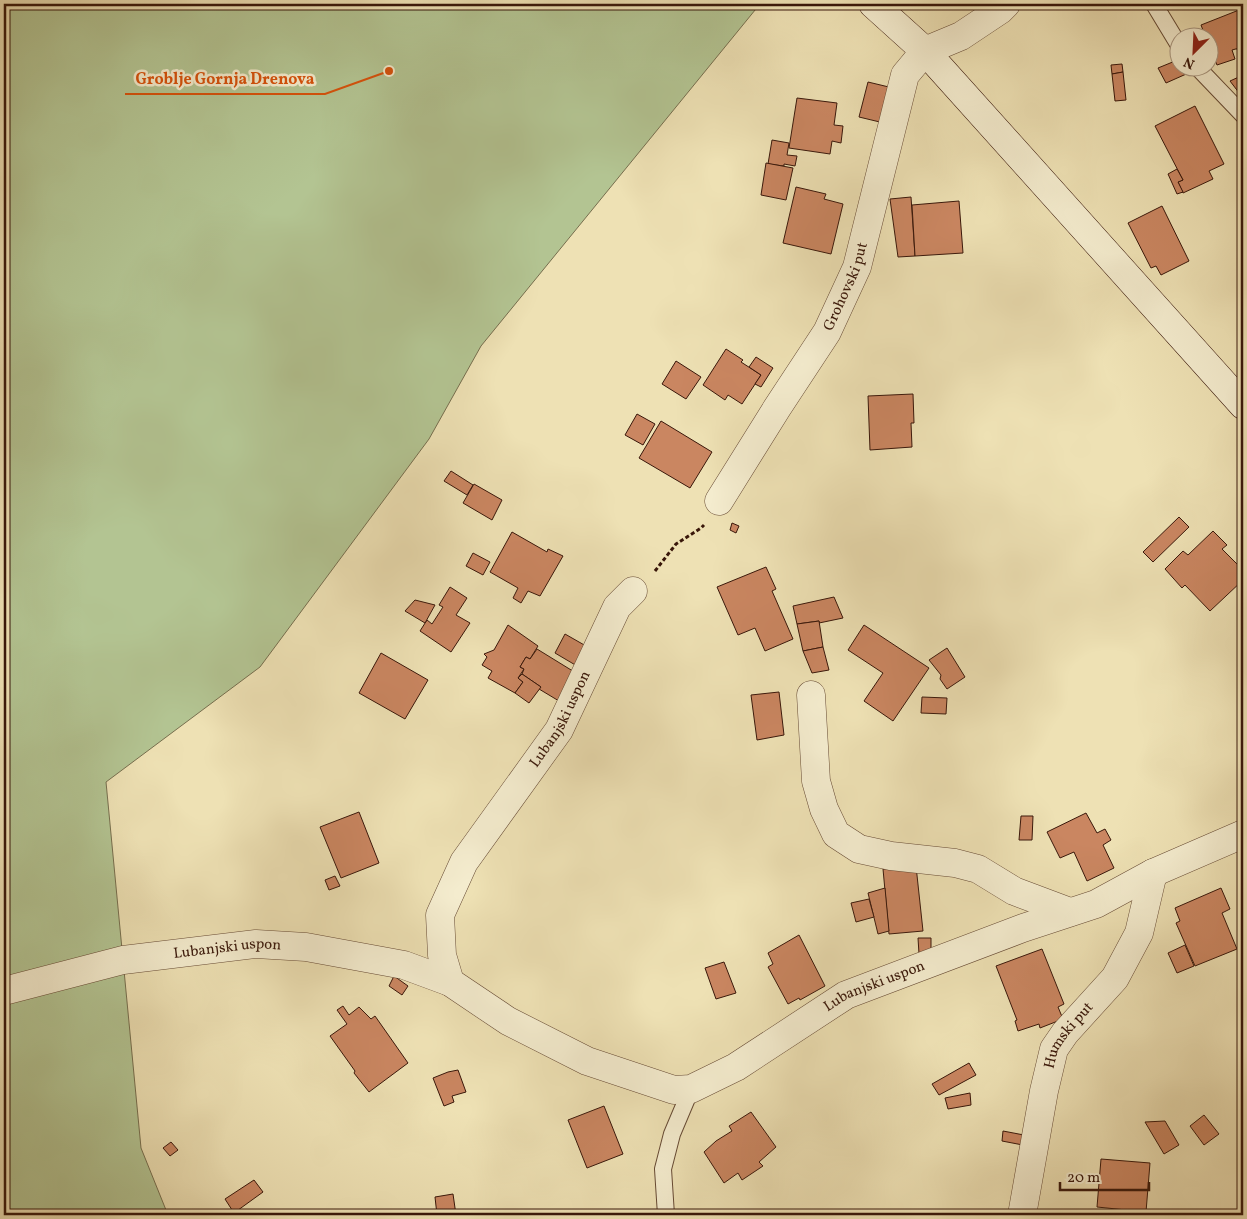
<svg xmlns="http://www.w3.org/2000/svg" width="1247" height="1219" font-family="Vollkorn,serif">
<rect width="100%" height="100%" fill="#eee1b4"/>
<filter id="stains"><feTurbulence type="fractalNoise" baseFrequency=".004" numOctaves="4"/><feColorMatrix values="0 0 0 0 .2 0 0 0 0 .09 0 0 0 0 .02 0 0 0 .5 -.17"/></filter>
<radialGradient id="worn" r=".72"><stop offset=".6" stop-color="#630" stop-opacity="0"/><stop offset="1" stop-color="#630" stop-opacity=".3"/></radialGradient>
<path fill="#b3c492" stroke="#766e4e" d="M 4,4 L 760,4 L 481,346 L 429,439 L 260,667 L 106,782 L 141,1148 L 168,1215 L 4,1215 Z"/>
<g fill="#ca8661" stroke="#39170a">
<path d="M 1241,4 L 1243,4 L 1243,21 L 1239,10 L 1238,10 L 1236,7 Z"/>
<path d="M 1239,10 L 1243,21 L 1243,38 L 1241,39 L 1243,47 L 1232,50 L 1235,59 L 1217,65 L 1210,48 L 1210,38 L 1206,38 L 1201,25 Z"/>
<path d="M 1243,47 L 1243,67 L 1237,49 Z"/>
<path d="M 1180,59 L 1180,68 L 1192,68 L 1193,71 L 1166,83 L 1158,68 Z"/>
<path d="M 1122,64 L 1123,72 L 1112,74 L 1111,65 Z"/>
<path d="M 1123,72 L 1126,100 L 1115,101 L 1112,74 Z"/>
<path d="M 1241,76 L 1243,76 L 1243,98 L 1230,81 Z"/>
<path d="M 868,82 L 893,88 L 884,123 L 859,117 Z"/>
<path d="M 797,98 L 837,103 L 834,125 L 843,126 L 841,143 L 832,141 L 830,154 L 789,148 Z"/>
<path d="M 1195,106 L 1224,164 L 1209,171 L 1213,179 L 1183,193 L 1178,182 L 1183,180 L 1155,126 Z"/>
<path d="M 772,140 L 789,143 L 787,155 L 797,156 L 795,166 L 784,164 L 784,166 L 768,164 Z"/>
<path d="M 766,163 L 793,168 L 786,200 L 761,195 Z"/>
<path d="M 1177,169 L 1183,180 L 1178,182 L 1183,192 L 1177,194 L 1168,174 Z"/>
<path d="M 796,187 L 826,194 L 824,199 L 843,204 L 831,254 L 783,243 Z"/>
<path d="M 911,197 L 915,256 L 898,257 L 890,199 Z"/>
<path d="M 959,201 L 963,253 L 915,256 L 912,205 Z"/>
<path d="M 1162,206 L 1189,261 L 1161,275 L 1156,266 L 1151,268 L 1128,223 Z"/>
<path d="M 726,349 L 743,360 L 741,362 L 761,375 L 742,404 L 728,395 L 725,400 L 703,385 Z"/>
<path d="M 756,357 L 773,368 L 761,387 L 755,384 L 761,375 L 749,367 Z"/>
<path d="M 676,361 L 701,377 L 686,399 L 662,384 Z"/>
<path d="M 913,394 L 914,423 L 911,423 L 912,447 L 870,450 L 868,396 Z"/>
<path d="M 637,414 L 655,424 L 643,445 L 625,435 Z"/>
<path d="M 661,421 L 712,452 L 690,488 L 639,458 Z"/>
<path d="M 451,471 L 473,485 L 467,495 L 444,481 Z"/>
<path d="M 474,484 L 502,500 L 492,520 L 463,503 Z"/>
<path d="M 1179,517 L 1189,527 L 1153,562 L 1143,552 Z"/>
<path d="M 732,523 L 739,526 L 736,533 L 730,530 Z"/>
<path d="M 1213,531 L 1227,545 L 1222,549 L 1243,570 L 1243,580 L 1210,611 L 1185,585 L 1182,588 L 1165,569 L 1183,551 L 1188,555 Z"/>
<path d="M 512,532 L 547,552 L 548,549 L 563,556 L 540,596 L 528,591 L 521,603 L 513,598 L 518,588 L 490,572 Z"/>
<path d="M 473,553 L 490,562 L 483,575 L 466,566 Z"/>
<path d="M 766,567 L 776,589 L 772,591 L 793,639 L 765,651 L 755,628 L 738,635 L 717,587 Z"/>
<path d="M 450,587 L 467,598 L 456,615 L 470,623 L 451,652 L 420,631 L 427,620 L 432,624 L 443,607 L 439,605 Z"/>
<path d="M 834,597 L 843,618 L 819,623 L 819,621 L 797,624 L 793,606 Z"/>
<path d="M 415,600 L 435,605 L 425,623 L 405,611 Z"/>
<path d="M 819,621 L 823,647 L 803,651 L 797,624 Z"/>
<path d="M 508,625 L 538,646 L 530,659 L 526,657 L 520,667 L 524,669 L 518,678 L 523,682 L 515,693 L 488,678 L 492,671 L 482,665 L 487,657 L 484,654 L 494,650 Z"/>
<path d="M 864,625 L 929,668 L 893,721 L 864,701 L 883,673 L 848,650 Z"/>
<path d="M 565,634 L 586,646 L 577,666 L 555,653 Z"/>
<path d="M 823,647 L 829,670 L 812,673 L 803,651 Z"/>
<path d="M 947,648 L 965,677 L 947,689 L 940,679 L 941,675 L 929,660 Z"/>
<path d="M 537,649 L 576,673 L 559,701 L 539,689 L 541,687 L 522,674 L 524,669 L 520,667 L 526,657 L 530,659 Z"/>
<path d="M 381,653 L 428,680 L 405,719 L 359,693 Z"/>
<path d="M 522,674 L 541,687 L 529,703 L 515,693 L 523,682 L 518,678 Z"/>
<path d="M 779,692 L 784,735 L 757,740 L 751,695 Z"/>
<path d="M 922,697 L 947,698 L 946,714 L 921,713 Z"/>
<path d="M 359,812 L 379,863 L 341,878 L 320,827 Z"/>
<path d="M 1086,813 L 1097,833 L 1105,829 L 1111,840 L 1103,845 L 1114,868 L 1087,881 L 1074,852 L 1060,858 L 1047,832 Z"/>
<path d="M 1021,816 L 1033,816 L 1032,840 L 1019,840 Z"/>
<path d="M 916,866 L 923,931 L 889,934 L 883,869 Z"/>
<path d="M 335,876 L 340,886 L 329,890 L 325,880 Z"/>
<path d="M 885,888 L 889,931 L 878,934 L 868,893 Z"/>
<path d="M 1221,888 L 1230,909 L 1222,913 L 1237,949 L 1195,966 L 1176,923 L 1180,921 L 1175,908 Z"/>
<path d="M 869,899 L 874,917 L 856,922 L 851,903 Z"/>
<path d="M 799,935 L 825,986 L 800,1000 L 799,998 L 788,1004 L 768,967 L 773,964 L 768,953 Z"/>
<path d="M 918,938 L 931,938 L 931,949 L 919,954 Z"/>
<path d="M 1185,945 L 1194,966 L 1177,973 L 1168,953 Z"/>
<path d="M 1042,949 L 1064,1004 L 1058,1007 L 1063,1019 L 1040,1028 L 1039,1024 L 1018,1031 L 1015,1021 L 1017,1020 L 996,966 Z"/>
<path d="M 724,962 L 736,993 L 716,999 L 705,968 Z"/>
<path d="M 394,976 L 408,986 L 402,995 L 389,986 Z"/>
<path d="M 343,1006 L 349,1015 L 359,1007 L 371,1019 L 375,1016 L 408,1063 L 369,1092 L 354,1073 L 355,1071 L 330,1036 L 347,1024 L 337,1010 Z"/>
<path d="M 969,1063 L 976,1075 L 939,1095 L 932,1084 Z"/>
<path d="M 458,1070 L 466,1092 L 452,1096 L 454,1102 L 444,1106 L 433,1078 L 448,1072 Z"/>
<path d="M 970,1093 L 971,1105 L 948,1109 L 945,1098 Z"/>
<path d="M 604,1106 L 623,1154 L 587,1168 L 568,1120 Z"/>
<path d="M 751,1112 L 776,1147 L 759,1162 L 763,1166 L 742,1180 L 738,1173 L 724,1183 L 704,1152 L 716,1141 L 732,1131 L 729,1126 Z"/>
<path d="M 1204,1115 L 1219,1134 L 1204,1145 L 1190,1126 Z"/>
<path d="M 1165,1121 L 1179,1145 L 1164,1154 L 1145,1122 Z"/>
<path d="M 1003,1131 L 1029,1136 L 1028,1146 L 1002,1141 Z"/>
<path d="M 171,1142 L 178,1150 L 170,1156 L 163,1148 Z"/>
<path d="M 1101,1159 L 1150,1163 L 1146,1212 L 1097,1207 Z"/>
<path d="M 254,1180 L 263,1192 L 234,1213 L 225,1199 Z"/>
<path d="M 453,1194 L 456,1215 L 437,1215 L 435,1197 Z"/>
</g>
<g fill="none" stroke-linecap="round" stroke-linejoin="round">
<g stroke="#664a34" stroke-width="18">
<g id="lane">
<path d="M 1154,4 L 1180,47"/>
<path d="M 1198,68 L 1243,115"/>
<path d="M 666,1215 L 663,1169 L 672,1134 L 691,1089"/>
</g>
</g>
<g stroke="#664a34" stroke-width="29">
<g id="street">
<path id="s1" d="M 719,501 L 777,408 L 827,332 L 857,267 L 905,75 L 925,51 L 961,36 L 1000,10 L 1006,4"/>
<path d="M 811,695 L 816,781 L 824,809 L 836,834 L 859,849 L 891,856 L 955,863 L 978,869 L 1014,891 L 1070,912"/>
<path id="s2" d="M 450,982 L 442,955 L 440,915 L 464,862 L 559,730 L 617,607 L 633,591"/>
<path id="s3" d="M 4,991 L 123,960 L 256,944 L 306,947 L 404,965 L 450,982 L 508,1021 L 587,1061 L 674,1090 L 691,1089 L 736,1067 L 846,995 L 1023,928 L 1096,904 L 1153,873 L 1243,834"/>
<path id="s4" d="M 1022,1215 L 1044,1091 L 1054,1049 L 1065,1033 L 1115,978 L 1139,933 L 1153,873"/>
</g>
</g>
<g stroke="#39170a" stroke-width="29">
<path id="secondary" d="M 873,4 L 925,51 L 1243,405"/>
</g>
<path stroke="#39170a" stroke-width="3" stroke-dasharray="4 2.5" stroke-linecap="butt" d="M 655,571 L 676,544 L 701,528 L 704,525"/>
<use href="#lane" stroke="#f4ecce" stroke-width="16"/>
<use href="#street" stroke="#f4ecce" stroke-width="28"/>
<use href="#secondary" stroke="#f4ecce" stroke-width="28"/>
</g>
<g text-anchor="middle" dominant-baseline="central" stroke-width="5" stroke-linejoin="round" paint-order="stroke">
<g font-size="15" fill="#39170a" stroke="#f4ecce">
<text stroke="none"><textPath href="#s1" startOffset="250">Grohovski put</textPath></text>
<text stroke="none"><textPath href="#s2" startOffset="299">Lubanjski uspon</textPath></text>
<text stroke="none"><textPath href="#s3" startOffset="228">Lubanjski uspon</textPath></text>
<text stroke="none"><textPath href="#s3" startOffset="934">Lubanjski uspon</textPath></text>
<text stroke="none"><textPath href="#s4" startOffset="188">Humski put</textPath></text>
</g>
</g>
<path fill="none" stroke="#d6520c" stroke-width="2" d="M389 71L325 94H125"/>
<circle fill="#d6520c" stroke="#f4ecce" stroke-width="2" cx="389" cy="71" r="5"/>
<g font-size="16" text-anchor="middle" font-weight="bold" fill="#d6520c" stroke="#f4ecce" stroke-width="5" stroke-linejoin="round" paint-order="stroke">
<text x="225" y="84">Groblje Gornja Drenova</text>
</g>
<rect width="1247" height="1219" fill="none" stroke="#eee1b4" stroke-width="20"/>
<rect x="5" y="5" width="1237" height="1209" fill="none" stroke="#39170a" stroke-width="2.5"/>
<rect x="10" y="10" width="1227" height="1199" fill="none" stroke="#39170a"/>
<g transform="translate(1194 52) rotate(204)"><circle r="24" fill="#f4ecce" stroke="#a99780"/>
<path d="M0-4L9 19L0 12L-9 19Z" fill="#8f2418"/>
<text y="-8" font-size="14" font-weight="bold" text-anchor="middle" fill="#39170a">N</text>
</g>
<path d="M1060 1182v8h89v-8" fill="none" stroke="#39170a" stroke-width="2.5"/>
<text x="1067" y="1182" font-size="15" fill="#39170a" stroke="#f4ecce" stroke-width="4" paint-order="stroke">20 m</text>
<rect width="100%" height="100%" filter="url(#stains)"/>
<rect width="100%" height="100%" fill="url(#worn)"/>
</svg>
